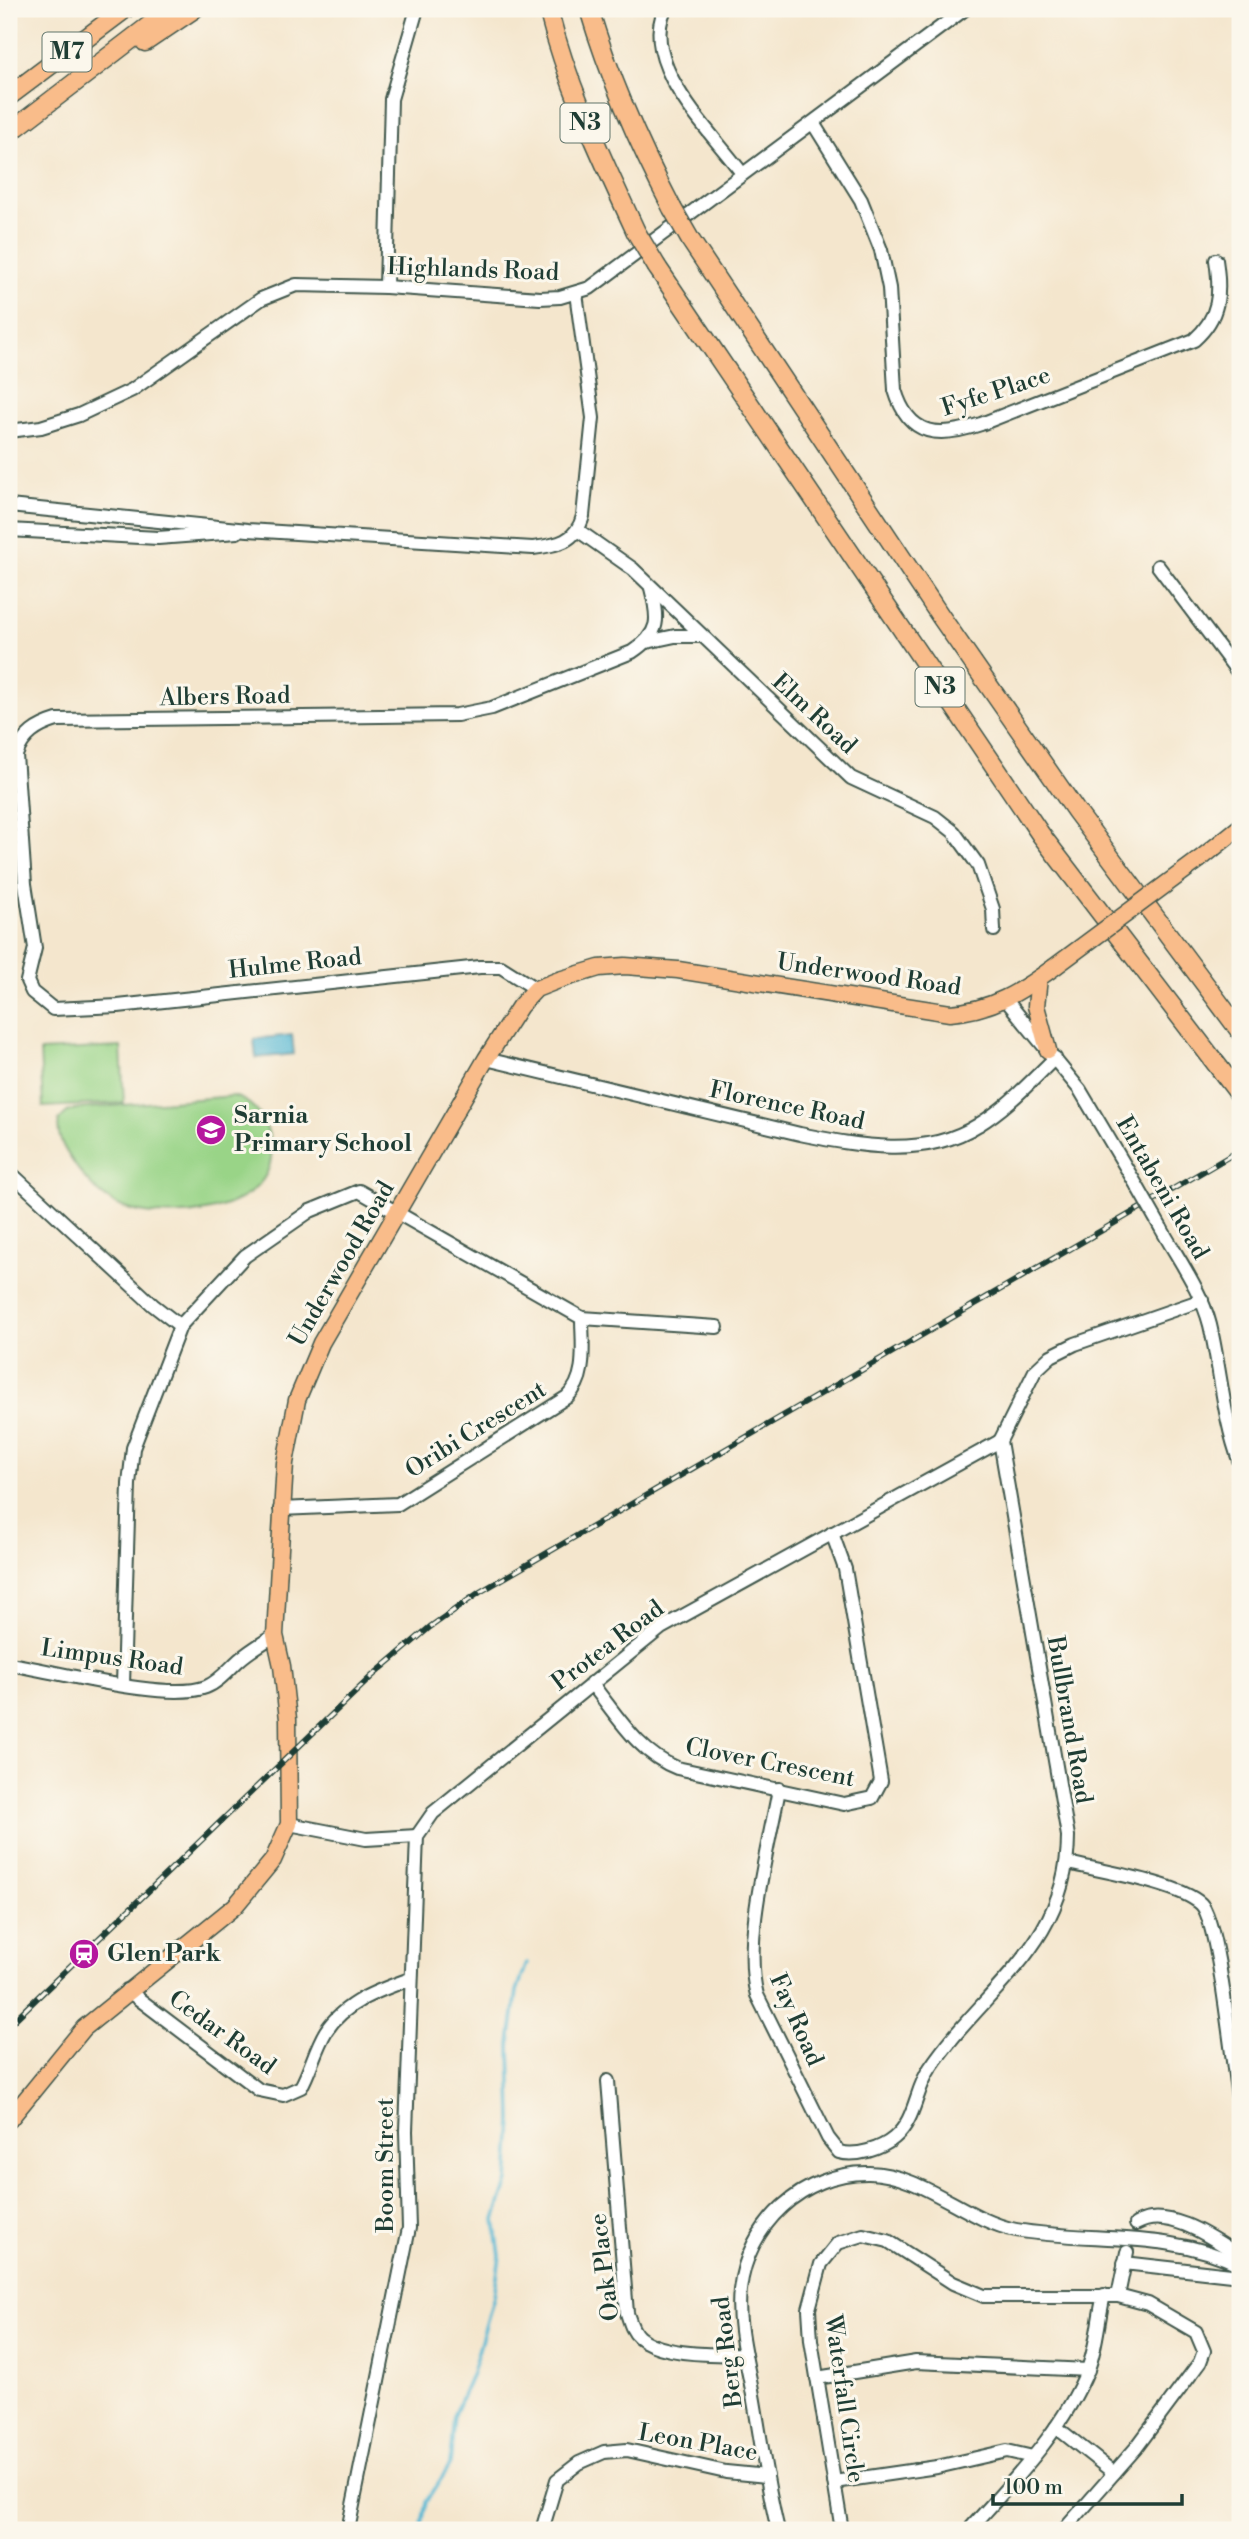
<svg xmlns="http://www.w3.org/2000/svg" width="1249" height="2539" font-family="'Libre Bodoni',serif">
<rect width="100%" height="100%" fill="#fbf7ec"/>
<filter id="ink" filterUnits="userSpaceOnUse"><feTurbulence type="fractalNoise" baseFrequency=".0143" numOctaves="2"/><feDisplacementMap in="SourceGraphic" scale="14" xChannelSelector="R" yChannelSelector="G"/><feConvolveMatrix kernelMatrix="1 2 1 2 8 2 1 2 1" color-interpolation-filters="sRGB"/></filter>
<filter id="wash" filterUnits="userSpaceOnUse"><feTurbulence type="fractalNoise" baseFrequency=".00686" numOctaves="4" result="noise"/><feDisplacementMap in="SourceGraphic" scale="28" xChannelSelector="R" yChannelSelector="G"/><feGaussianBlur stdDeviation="1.57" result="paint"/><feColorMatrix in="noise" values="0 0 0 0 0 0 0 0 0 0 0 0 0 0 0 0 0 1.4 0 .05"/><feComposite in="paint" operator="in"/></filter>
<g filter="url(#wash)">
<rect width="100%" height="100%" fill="#f4e6cd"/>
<g fill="#99d487" stroke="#5c885e" stroke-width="2">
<path d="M 121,1047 L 124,1103 L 43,1107 L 40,1051 Z"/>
<path d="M 233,1096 C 252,1101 262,1114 268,1132 C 292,1208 182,1224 131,1210 C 105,1203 85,1181 71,1159 C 63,1147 56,1135 59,1120 L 67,1112 L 75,1109 Z"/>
</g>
<path fill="#55b7d3" stroke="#3a7a84" stroke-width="2" d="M 292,1035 L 294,1054 L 256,1058 L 254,1039 Z"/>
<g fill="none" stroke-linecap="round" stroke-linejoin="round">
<path stroke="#55b7d3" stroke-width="3.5" d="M 421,2530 L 426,2502 L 450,2465 L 454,2414 L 472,2373 L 494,2296 L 500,2256 L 495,2219 L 508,2181 L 512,2120 L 510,2044 L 517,1991 L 527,1963"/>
</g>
</g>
<g filter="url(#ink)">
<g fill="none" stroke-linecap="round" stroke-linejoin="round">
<g stroke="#3f564b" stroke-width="16">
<g id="minor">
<path d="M 665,9 C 639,64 710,130 741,172"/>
<path d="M 813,123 L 861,200 L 881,250 L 889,288 L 895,390 C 909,438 940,438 981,424 L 1194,340 C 1220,317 1221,293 1216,260"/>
<path d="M 386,287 L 391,99 L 417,9"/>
<path d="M 9,431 L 41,427 L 79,415 L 132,390 L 261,299 L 296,285 L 386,287 L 540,298 L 560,297 L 590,288 L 965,9"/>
<path d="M 9,506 L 248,530 L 533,548 C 558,545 576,542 583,516 L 593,418 L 576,293"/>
<path d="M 9,530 L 158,538 L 237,532"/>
<path d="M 579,531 L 633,569 L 851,778 L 935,817 L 954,832 L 978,865 L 993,909 L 994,930"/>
<path d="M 1158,566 L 1240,675"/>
<path d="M 647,642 L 675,636 L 701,636"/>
<path d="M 536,989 L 501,967 L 480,967 L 118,1006 L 53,1009 L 32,992 L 27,981 L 35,948 L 25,884 L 16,755 C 23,735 37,726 57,720 L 457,715 L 492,708 L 632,652 C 661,633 659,619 651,588"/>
<path d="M 1006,1000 L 1080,1090 L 1137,1186"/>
<path d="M 486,1059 L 800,1134 C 859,1146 924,1159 978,1125 C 1007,1108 1031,1081 1055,1058"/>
<path d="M 14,1176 L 153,1305 L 180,1326"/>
<path d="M 1161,1228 C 1178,1259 1201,1290 1210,1325 C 1221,1372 1223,1418 1240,1463"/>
<path d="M 582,1318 L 717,1327"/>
<path d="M 9,1664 C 55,1671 167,1702 206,1687 C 219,1682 229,1669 239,1660 C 250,1650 263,1643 275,1635"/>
<path d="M 591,1683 C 617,1715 638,1753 677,1768 L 844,1804 L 872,1798 L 881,1781 L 879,1769 L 845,1569 L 832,1533"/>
<path d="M 123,1685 L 129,1484 L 133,1448 L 180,1326 L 245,1256 L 310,1211 L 359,1191 L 582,1318 C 582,1344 588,1378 567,1397 L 398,1504 L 280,1509"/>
<path d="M 779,1789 C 769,1846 742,1941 757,1995 L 828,2138 L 839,2152 C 856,2157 881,2149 894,2138 C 916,2120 915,2090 930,2068 C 984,1988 1068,1945 1068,1836 L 1000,1441 L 1035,1371 L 1051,1356 L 1075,1344 L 1202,1300"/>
<path d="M 289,1824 L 366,1839 L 417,1836"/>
<path d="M 1068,1863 C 1100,1871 1179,1883 1201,1904 C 1219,1921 1233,2074 1240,2110"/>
<path d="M 127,1990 L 259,2090 L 283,2095 L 301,2087 C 311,2069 315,2049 326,2031 C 345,2002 379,1990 410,1979"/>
<path d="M 608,2081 L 627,2313 C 630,2322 632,2331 639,2337 C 661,2356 718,2355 745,2354"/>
<path d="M 1136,2224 C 1167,2205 1214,2239 1240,2256"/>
<path d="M 1124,2263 L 1240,2276"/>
<path d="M 1118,2296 L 1127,2252"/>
<path d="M 817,2378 L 916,2362 L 1088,2370"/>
<path d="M 1056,2427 L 1114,2473"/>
<path d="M 834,2482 L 937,2467 L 1007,2451 L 1033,2457"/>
<path d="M 348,2530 L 409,2228 L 406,2131 L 417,1836 L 433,1813 L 661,1628 L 1000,1441"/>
<path d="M 542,2530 L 557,2480 L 579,2463 L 604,2452 L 627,2450 L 726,2472 L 767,2476"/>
<path d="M 778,2530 C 767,2486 761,2440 753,2395 C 747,2362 736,2323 740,2290 C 747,2225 802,2172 869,2173 C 923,2174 965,2220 1016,2230 C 1091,2243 1170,2230 1240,2265"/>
<path d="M 842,2530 L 811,2340 L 809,2309 L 821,2264 L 838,2243 L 863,2235 L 888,2241 L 953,2283 L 984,2296 L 1118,2296 L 1148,2304 L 1196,2332 L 1204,2351 L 1200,2362 L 1136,2448 L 1064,2530"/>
<path d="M 969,2530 C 1012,2482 1063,2431 1088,2369 C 1097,2346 1098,2319 1104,2295"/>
</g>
</g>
<g stroke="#3f564b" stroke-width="19">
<g id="major">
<path d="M 1200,859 L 1240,827"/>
<path d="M 1039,978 L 1036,1006 L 1048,1050"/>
<path d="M 9,2120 L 84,2028 L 235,1906 L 273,1860 L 289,1824 L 288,1719 L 282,1666 L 275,1635 L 285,1463 L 297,1400 L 321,1343 L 486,1059 L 520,1006 L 536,989 L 559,980 L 599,968 L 625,966 L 678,970 L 950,1013 C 992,1010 1020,992 1053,968"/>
</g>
</g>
<g stroke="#3f564b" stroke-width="21">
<g id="highway">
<path d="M 548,9 C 568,88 602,158 636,232"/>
<path d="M 589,9 C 610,79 638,143 672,208"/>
<path d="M 145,42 L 194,9"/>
<path d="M 9,96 L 125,9"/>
<path d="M 9,133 L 171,9"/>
<path d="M 691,241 L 941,617 L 1076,811 L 1240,1031"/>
<path d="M 657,267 L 1041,835 L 1240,1095"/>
</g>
</g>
<use href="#minor" stroke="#fff" stroke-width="12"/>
<use href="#major" stroke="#f9bc8a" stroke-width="16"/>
<use href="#highway" stroke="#f9bc8a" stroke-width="18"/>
<g stroke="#1f3d34" stroke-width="6">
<path id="rail" d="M 9,2025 L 371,1677 L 430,1627 L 480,1592 L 1240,1150"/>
</g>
<use href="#rail" stroke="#fbf7ec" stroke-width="3.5" stroke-dasharray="10" stroke-linecap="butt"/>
<g stroke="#3f564b" stroke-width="16" stroke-linecap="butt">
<path id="minor-bridge" d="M 1137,1186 L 1161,1228"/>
</g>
<g stroke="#3f564b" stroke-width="19" stroke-linecap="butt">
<path id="major-bridge" d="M 1053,968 L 1200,859"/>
</g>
<g stroke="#3f564b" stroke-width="21" stroke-linecap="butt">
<g id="highway-bridge">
<path d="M 672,208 L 691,241"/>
<path d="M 636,232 L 657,267"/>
</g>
</g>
<use href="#minor-bridge" stroke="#fff" stroke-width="12"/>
<use href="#major-bridge" stroke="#f9bc8a" stroke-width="16"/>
<use href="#highway-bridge" stroke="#f9bc8a" stroke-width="18"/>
</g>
</g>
<defs>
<g id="school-disc" transform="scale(1.575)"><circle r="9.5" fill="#b5179e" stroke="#fbf7ec"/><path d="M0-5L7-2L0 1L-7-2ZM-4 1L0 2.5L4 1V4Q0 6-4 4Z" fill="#fff"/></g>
<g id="station-disc" transform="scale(1.575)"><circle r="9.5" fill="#b5179e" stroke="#fbf7ec"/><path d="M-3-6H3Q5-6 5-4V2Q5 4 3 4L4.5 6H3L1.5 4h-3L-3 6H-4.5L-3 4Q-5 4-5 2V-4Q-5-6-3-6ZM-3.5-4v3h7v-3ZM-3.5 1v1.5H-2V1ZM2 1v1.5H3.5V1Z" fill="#fff"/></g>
</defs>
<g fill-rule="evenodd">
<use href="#school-disc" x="211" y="1130"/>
<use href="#station-disc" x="84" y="1954"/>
</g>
<g text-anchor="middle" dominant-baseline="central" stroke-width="6" stroke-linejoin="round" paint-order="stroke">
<g fill="#fbf7ec" stroke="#61756b" stroke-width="2">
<rect x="42.5" y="32.5" width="49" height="39" rx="5"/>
<rect x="560.5" y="103.5" width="49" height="39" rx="5"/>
<rect x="915.5" y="667.5" width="49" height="39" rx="5"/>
</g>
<g font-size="23" font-weight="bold" fill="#1f3d34">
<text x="67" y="52">M7</text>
<text x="585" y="123">N3</text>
<text x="940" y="687">N3</text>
</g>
<g font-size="24" fill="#1f3d34" stroke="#fbf7ec">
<text transform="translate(473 270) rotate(2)">Highlands Road</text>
<text transform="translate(996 392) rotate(-18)">Fyfe Place</text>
<text transform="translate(225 697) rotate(-1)">Albers Road</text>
<text transform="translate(814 714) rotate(43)">Elm Road</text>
<text transform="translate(295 964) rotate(-6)">Hulme Road</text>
<text transform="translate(869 975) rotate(8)">Underwood Road</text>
<text transform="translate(787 1106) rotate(12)">Florence Road</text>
<text transform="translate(1162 1188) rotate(60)">Entabeni Road</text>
<text transform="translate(342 1264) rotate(-60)">Underwood Road</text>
<text transform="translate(476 1430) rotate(-32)">Oribi Crescent</text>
<text transform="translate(608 1646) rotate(-37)">Protea Road</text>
<text transform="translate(112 1658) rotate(8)">Limpus Road</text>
<text transform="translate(1069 1720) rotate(80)">Bullbrand Road</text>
<text transform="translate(770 1763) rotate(11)">Clover Crescent</text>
<text transform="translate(796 2020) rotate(66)">Fay Road</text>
<text transform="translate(222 2033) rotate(36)">Cedar Road</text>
<text transform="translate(386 2165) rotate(-90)">Boom Street</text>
<text transform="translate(605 2267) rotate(-97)">Oak Place</text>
<text transform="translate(728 2352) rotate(-97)">Berg Road</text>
<text transform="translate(844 2399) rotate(82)">Waterfall Circle</text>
<text transform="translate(698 2443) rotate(10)">Leon Place</text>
</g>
<g font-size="24" font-weight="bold" fill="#1f3d34" stroke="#fbf7ec" text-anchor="start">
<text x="234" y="1116">Sarnia<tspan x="234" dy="28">Primary School</tspan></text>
<text x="107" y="1954">Glen Park</text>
</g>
</g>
<rect width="1249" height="2539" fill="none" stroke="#fbf7ec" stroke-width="35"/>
<path d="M993 2494v10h189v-10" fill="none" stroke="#1f3d34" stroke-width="3.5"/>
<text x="1004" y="2494" font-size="21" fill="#1f3d34" stroke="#fbf7ec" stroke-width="5" paint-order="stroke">100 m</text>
</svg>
